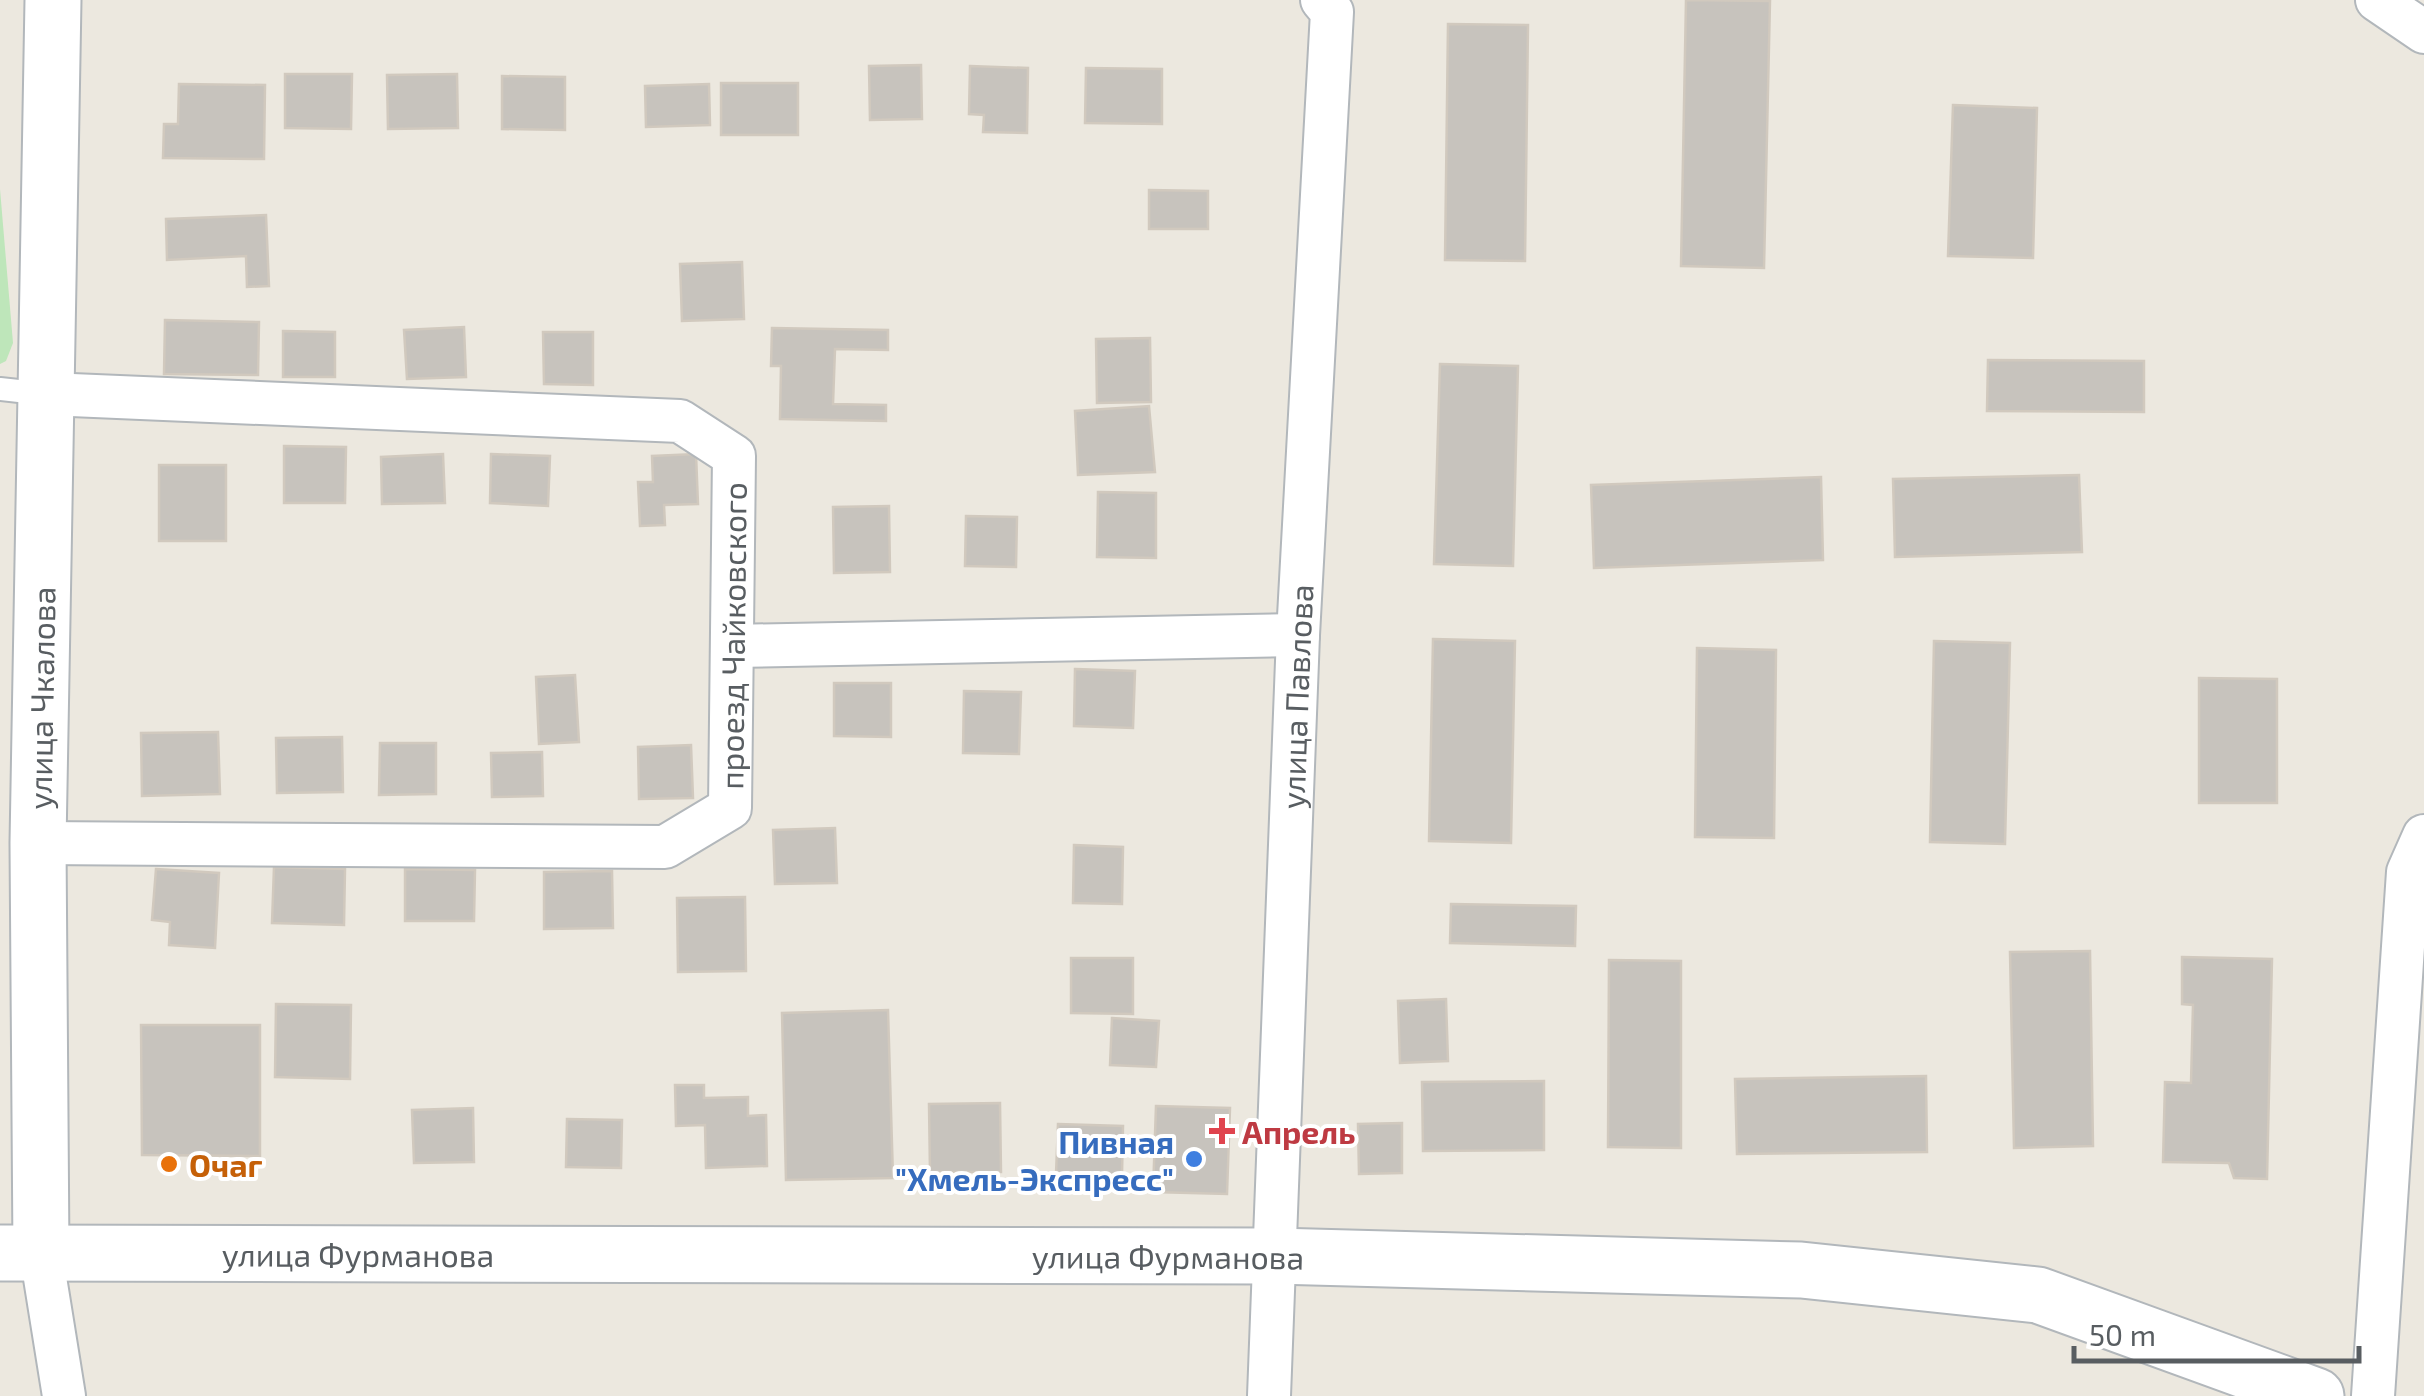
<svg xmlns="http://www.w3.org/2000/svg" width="2424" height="1396" font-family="'Exo 2',sans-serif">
<rect width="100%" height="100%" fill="#ece8df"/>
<path fill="#bee6ba" d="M 0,189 L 13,343 L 6,361 L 0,364 Z"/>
<g fill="#c7c3bd" stroke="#d1c9be" stroke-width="2.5">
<path d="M 1686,0 L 1770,1 L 1764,268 L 1681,266 Z"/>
<path d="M 1448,24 L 1528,25 L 1525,261 L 1445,260 Z"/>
<path d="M 921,65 L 922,119 L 870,120 L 869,66 Z"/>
<path d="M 970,66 L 1028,68 L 1027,133 L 983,132 L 984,115 L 969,114 Z"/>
<path d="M 1086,68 L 1162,69 L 1162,124 L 1085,123 Z"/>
<path d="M 285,74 L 352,74 L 351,129 L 285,128 Z"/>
<path d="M 457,74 L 458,128 L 388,129 L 387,75 Z"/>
<path d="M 502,76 L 565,77 L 565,130 L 502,129 Z"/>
<rect x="721" y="83" width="77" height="52"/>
<path d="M 179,84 L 265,85 L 264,159 L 163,158 L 164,124 L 178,124 Z"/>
<path d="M 709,84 L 710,125 L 646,127 L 645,86 Z"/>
<path d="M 1953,105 L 2037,108 L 2033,258 L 1948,256 Z"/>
<path d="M 1149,190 L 1208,191 L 1208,229 L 1149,229 Z"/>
<path d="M 266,215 L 269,286 L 247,287 L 246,256 L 167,260 L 166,219 Z"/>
<path d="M 742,262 L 744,319 L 682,321 L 680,264 Z"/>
<path d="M 165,320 L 259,322 L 258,375 L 164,374 Z"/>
<path d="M 464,327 L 466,377 L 407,379 L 404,330 Z"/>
<path d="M 772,328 L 888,330 L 888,350 L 835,349 L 833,404 L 886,405 L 886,421 L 780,419 L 781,366 L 771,366 Z"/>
<path d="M 283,331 L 335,332 L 335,377 L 283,377 Z"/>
<path d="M 543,332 L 593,332 L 593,385 L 544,384 Z"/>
<path d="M 1150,338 L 1151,402 L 1097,403 L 1096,339 Z"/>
<path d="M 1988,360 L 2144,361 L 2144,412 L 1987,411 Z"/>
<path d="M 1440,364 L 1518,366 L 1513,566 L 1434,564 Z"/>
<path d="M 1149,406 L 1155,472 L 1078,475 L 1075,411 Z"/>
<path d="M 284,446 L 346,447 L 345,503 L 284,503 Z"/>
<path d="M 443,454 L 445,503 L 382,504 L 381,457 Z"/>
<path d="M 491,454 L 550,456 L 548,506 L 490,503 Z"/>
<path d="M 696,454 L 698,504 L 664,505 L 665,525 L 640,526 L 638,482 L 653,482 L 652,456 Z"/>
<rect x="159" y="465" width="67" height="76"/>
<path d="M 2079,475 L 2082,552 L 1895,557 L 1893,479 Z"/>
<path d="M 1821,477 L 1823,560 L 1594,568 L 1591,485 Z"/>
<path d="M 1098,492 L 1156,493 L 1156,558 L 1097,557 Z"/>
<path d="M 889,506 L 890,572 L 834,573 L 833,507 Z"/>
<path d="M 966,516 L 1017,517 L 1016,567 L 965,566 Z"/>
<path d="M 1433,639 L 1515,641 L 1511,843 L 1429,841 Z"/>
<path d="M 1934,641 L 2010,643 L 2005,844 L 1930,842 Z"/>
<path d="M 1697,648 L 1776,650 L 1774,838 L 1695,837 Z"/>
<path d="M 1075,669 L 1135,671 L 1133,728 L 1074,726 Z"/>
<path d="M 575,675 L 579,742 L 539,744 L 536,677 Z"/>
<path d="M 2199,678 L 2277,679 L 2277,803 L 2199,803 Z"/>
<path d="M 834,683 L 891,683 L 891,737 L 834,736 Z"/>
<path d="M 964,691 L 1021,692 L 1019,754 L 963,753 Z"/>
<path d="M 218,732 L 220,794 L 142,796 L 141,733 Z"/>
<path d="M 342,737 L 343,792 L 277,793 L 276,738 Z"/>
<path d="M 380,743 L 436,743 L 436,794 L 379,795 Z"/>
<path d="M 691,745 L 693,798 L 639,799 L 638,747 Z"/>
<path d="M 542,752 L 543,796 L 492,797 L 491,753 Z"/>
<path d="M 835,828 L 837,883 L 775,884 L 773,830 Z"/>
<path d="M 1074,845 L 1123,847 L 1122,904 L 1073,903 Z"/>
<path d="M 274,867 L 345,869 L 344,925 L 272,923 Z"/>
<path d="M 156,869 L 219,873 L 215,948 L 169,945 L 170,922 L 152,920 Z"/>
<path d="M 405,869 L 475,870 L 474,921 L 405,921 Z"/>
<path d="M 612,871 L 613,928 L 544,929 L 544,872 Z"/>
<path d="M 745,897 L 746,971 L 678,972 L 677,898 Z"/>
<path d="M 1451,904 L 1576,906 L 1575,946 L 1450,943 Z"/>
<path d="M 2090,951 L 2093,1146 L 2014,1148 L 2010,952 Z"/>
<path d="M 2182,957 L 2272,959 L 2267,1179 L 2234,1178 L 2229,1163 L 2163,1162 L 2165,1082 L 2191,1083 L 2193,1005 L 2182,1004 Z"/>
<path d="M 1071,958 L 1133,958 L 1133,1014 L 1071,1013 Z"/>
<path d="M 1609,960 L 1681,961 L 1681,1148 L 1608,1147 Z"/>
<path d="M 1446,999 L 1448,1061 L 1400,1063 L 1398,1001 Z"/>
<path d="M 276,1004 L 351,1005 L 350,1079 L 275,1077 Z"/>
<path d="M 888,1010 L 893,1178 L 786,1180 L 782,1013 Z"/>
<path d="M 1112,1018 L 1159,1021 L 1156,1067 L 1110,1065 Z"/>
<path d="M 141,1025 L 260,1025 L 260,1156 L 142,1155 Z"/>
<path d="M 1926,1076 L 1927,1152 L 1737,1154 L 1735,1079 Z"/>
<path d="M 1544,1081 L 1544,1150 L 1423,1151 L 1422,1082 Z"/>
<path d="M 675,1085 L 704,1085 L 704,1098 L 748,1097 L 748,1116 L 766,1115 L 767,1166 L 706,1168 L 705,1125 L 676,1126 Z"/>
<path d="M 1000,1103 L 1001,1172 L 930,1172 L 929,1104 Z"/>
<path d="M 1156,1106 L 1230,1108 L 1227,1194 L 1153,1192 Z"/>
<path d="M 473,1108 L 474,1162 L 414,1163 L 412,1110 Z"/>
<path d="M 567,1119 L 622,1120 L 621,1168 L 566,1167 Z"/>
<path d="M 1402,1123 L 1402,1173 L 1359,1174 L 1358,1124 Z"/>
<path d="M 1058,1124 L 1123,1126 L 1122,1175 L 1056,1174 Z"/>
</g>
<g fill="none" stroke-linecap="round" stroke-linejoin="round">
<g stroke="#b2b7bb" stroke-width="26">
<path id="service" d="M 0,389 L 46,394"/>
</g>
<g stroke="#b2b7bb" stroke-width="46">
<g id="minor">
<path d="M 2377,0 L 2424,32"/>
<path d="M 732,646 L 1298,635"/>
<path id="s1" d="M 38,843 L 665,847 L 730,808 L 734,456 L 680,421 L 48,394"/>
<path d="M 41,1253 L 64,1396"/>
<path id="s2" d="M 1269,1396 L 1298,635 L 1332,12 L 1322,0"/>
<path d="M 2373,1396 L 2408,872 L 2424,836"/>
</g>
</g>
<g stroke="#b2b7bb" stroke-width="59">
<g id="tertiary">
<path id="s3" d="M 0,1253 L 1275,1256 L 1801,1270 L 2038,1295 L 2316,1396"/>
<path id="s4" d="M 41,1253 L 38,843 L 53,0"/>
</g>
</g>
<use href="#service" stroke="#fff" stroke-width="22"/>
<use href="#minor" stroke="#fff" stroke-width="42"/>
<use href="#tertiary" stroke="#fff" stroke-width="55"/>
</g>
<path fill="#e0444e" stroke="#fff" stroke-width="4" d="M1217 1116h10v10h10v10h-10v10h-10v-10h-10v-10h10z"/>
<circle fill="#3f7fe0" stroke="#fff" stroke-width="4" cx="1194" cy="1159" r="10"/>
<circle fill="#e8710a" stroke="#fff" stroke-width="4" cx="169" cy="1164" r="10"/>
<g text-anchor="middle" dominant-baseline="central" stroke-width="8" stroke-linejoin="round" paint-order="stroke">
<g font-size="32" fill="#585d61" stroke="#fff">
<text stroke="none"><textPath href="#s1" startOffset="875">проезд Чайковского</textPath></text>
<text stroke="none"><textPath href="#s2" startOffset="700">улица Павлова</textPath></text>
<text stroke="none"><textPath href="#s4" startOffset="555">улица Чкалова</textPath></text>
<text stroke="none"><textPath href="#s3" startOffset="358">улица Фурманова</textPath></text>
<text stroke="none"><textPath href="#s3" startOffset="1168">улица Фурманова</textPath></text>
</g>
<g font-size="32" font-weight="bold" fill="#be3a42" stroke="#fff" text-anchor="start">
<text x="1242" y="1131">Апрель</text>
</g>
<g font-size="32" font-weight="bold" fill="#366cbe" stroke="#fff" text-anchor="end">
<text x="1174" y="1141">Пивная<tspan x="1174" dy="37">"Хмель-Экспресс"</tspan></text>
</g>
<g font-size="32" font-weight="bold" fill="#c56008" stroke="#fff" text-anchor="start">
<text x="189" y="1164">Очаг</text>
</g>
</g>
<path d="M2074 1346v15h285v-15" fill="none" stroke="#585d61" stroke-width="5"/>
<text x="2089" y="1346" font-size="30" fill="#585d61" stroke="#ffffff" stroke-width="8" paint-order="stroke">50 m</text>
</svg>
